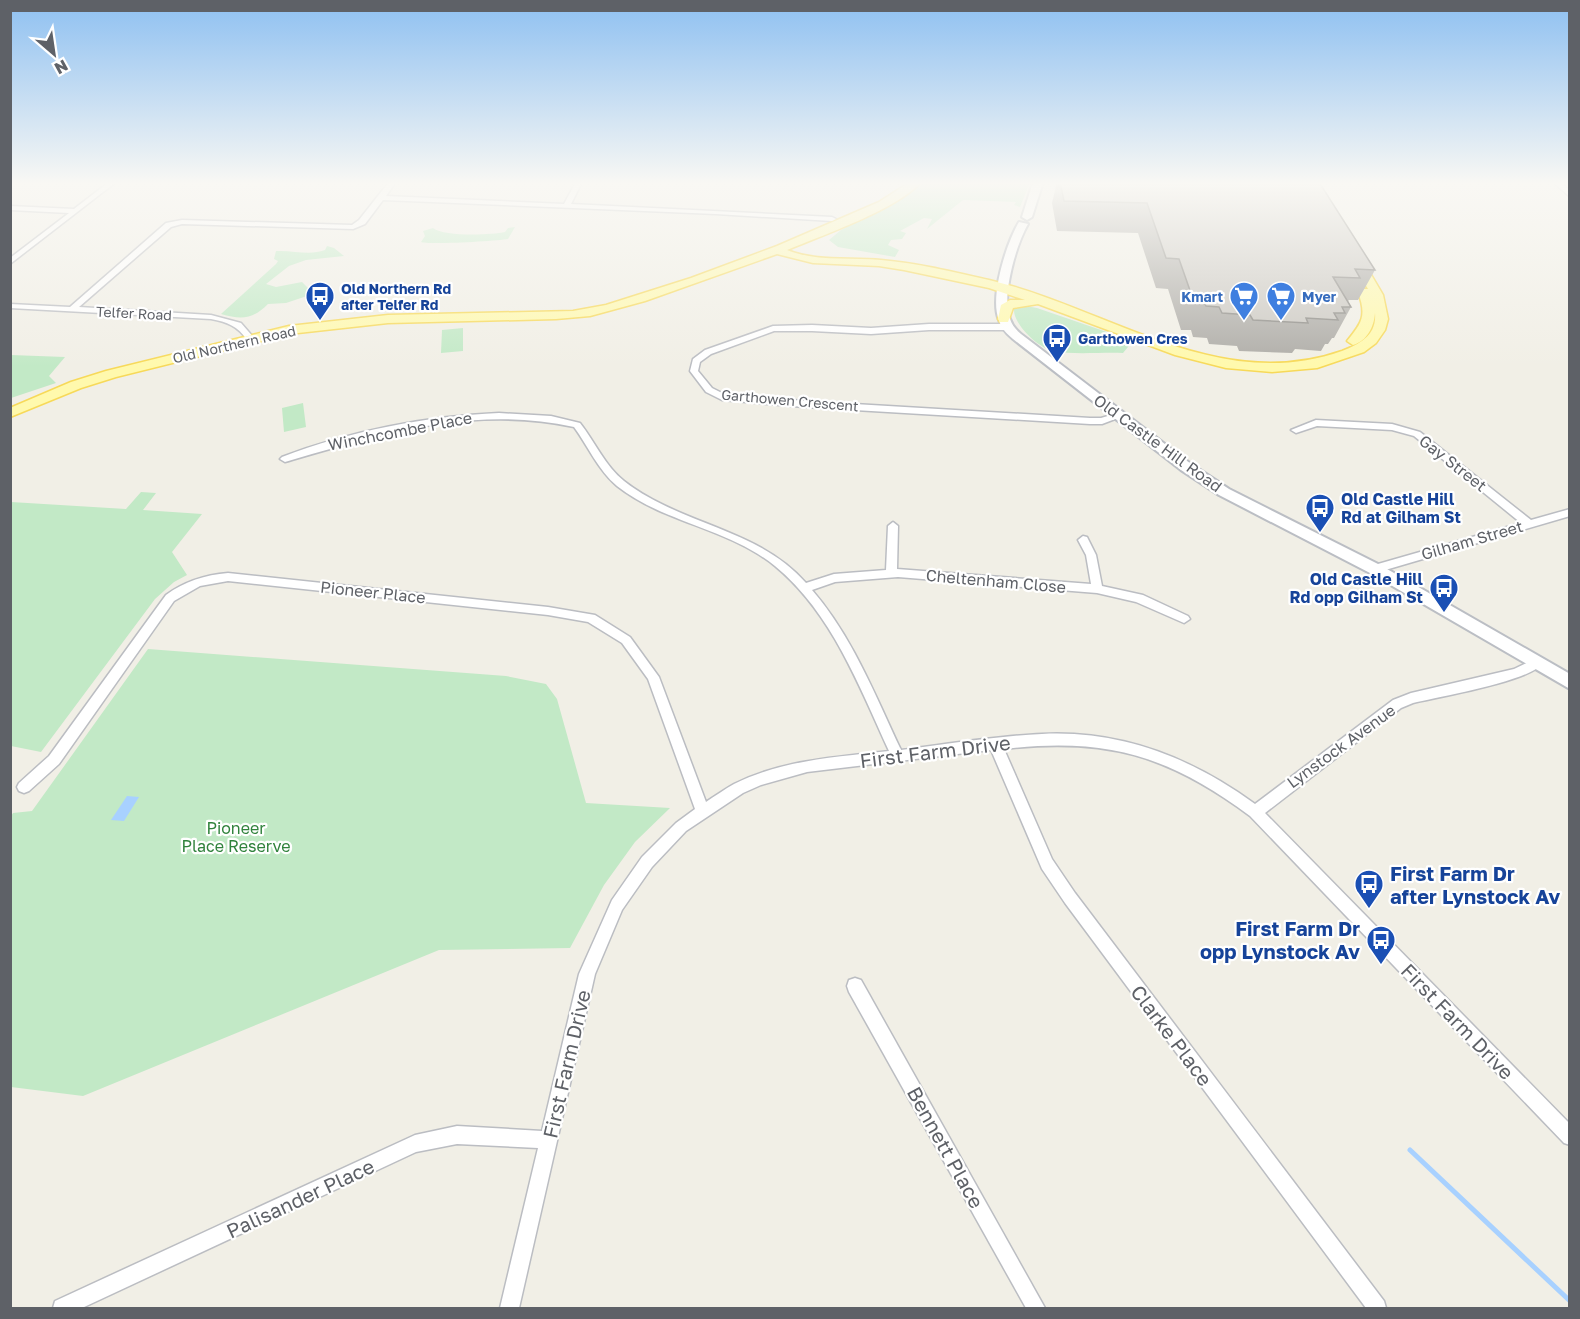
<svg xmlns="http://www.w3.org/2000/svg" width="1580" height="1319" font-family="'Golos Text',sans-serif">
<rect width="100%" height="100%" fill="#f1efe6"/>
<g fill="#c2e9c6">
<path d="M 922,182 L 1007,182 L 1021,184 L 1022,182 L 1030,182 L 1020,207 L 1014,205 L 1016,202 L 963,200 L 927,229 L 932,219 L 924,218 L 900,231 L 906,233 L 902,239 L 891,240 L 888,245 L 899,250 L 895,257 L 838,247 L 829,240 L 841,230 L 901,198 Z"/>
<path d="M 515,227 L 508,239 C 498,241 427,245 421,242 L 425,236 L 423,231 L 433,228 C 444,237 491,235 505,232 L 508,228 Z"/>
<path d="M 327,246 L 334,248 L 344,256 L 306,260 L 289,266 L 266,284 L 276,287 L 302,282 L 310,290 L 307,296 L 286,303 L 268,304 C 253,319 242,320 221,314 L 276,264 L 278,261 L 274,259 L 276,251 C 294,250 309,256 325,250 Z"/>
<path d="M 1021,305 L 1037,308 L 1133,341 L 1123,353 C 1102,352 1073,355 1053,351 C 1038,348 1013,324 1014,309 Z"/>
<path d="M 463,328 L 463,351 L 441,353 L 442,330 Z"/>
<path d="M 11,355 L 65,357 L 49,376 L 56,383 L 11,398 Z"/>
<path d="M 303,403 L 306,427 L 284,432 L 282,408 Z"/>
<path d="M 141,492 L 156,493 L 143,510 L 202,514 L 172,552 L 187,575 L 174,582 L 155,599 L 41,752 L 11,746 L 11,502 L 126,509 Z"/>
<path d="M 148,649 L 506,676 L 546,684 L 557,699 L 586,803 L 670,808 L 635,842 L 604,885 L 570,948 L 439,950 L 83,1096 L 11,1087 L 11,816 L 13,813 L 32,811 Z"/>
</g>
<path fill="#a8d1ff" d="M 127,796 L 139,797 L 124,821 L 111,820 Z"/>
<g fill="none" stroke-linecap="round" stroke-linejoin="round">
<path stroke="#a8d1ff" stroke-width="5" d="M 1410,1150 L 1570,1301"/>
<g stroke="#bbbdc2" stroke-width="3">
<g id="street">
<path d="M 109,182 L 116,182 L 10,264 L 10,258 L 69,213 L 10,210 L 10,206 L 74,209 Z"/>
<path d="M 389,182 L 396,182 L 386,196 L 564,204 L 576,182 L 582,182 L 571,204 L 832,217 L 836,219 L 832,221 L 716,214 L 383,200 L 365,224 L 353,229 L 182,224 L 171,227 L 79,307 L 211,315 L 241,323 L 254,338 L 253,340 L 247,340 C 238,326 227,322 211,319 L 10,308 L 10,304 L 70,307 L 166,223 L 182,220 L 352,225 L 359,220 Z"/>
<path d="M 1553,182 L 1560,182 L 1570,191 L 1570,197 Z"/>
<path d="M 929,324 L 1009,324 L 1013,327 L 1009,330 L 929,330 L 871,334 L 812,331 L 774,331 L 711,354 L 700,362 L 698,371 L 712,388 L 724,394 L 804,401 L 1090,418 L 1101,418 L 1118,413 L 1123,416 L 1102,424 L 1090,424 L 804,407 L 722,400 L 706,392 L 690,371 L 693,359 L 705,350 L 773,326 L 812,325 L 871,328 Z"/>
<path d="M 499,413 L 551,416 L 580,423 C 595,442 605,466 624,481 C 680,525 758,528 806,583 L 834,574 L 886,570 L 888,526 L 893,522 L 898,526 L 897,569 L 1091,584 L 1086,555 L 1078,540 L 1083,536 L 1087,537 L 1096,555 L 1102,586 L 1143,595 L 1188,616 L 1190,619 L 1184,623 L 1136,602 L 1097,593 L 898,577 L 835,582 L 812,590 C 852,636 875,695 901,750 C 948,744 995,736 1042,734 C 1121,730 1192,758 1255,804 L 1393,700 L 1411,693 L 1514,669 L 1537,658 L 1541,660 L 1543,663 C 1531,681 1438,697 1413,703 L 1401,708 L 1265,813 L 1570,1124 L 1570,1145 L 1564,1143 L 1250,816 C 1168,755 1105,737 1004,749 L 1052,859 L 1075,893 L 1384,1301 L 1386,1308 L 1366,1308 L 1065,903 L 1042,869 L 991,750 L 807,772 L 761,785 L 743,793 L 686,831 L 652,867 L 622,910 L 595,974 L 519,1308 L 500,1308 L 538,1148 L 457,1144 L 416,1152 L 82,1308 L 53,1308 L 55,1301 L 415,1135 L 457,1126 L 542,1131 L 579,974 L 612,900 L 642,857 L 676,823 L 695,809 L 648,679 L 622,643 L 588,622 L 548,615 L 228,581 L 200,586 L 174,601 L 59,764 L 29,791 L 24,793 L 19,791 L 17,787 L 19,783 L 49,756 L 166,595 C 185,581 205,575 228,573 L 548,607 L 595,615 L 630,637 L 659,677 L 706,802 C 715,796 725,789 734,784 C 782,760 836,757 889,751 C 859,686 832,613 775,566 C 728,528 664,523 617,486 C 598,470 588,446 574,427 C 473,405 381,434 285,462 L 280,459 L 282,457 C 349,431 427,416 499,413 Z"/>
<path d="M 1316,420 L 1392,424 L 1420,432 L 1531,520 L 1570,509 L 1570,516 L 1375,573 L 1371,572 L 1369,569 L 1371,566 L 1521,523 L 1414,436 L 1392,430 L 1317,426 L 1296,433 L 1291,430 Z"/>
<path d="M 855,978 L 861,980 L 1045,1308 L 1026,1308 L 849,992 L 847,986 L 849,980 Z"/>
</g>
</g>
<g stroke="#bbbec4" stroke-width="4">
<g id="secondary">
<path d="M 1033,182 L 1043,182 L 1032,217 L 1027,220 L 1022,217 Z"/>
<path d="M 1019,222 L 1028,224 C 1016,245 1001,296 1010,319 C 1012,325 1016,330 1021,334 L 1191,464 L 1229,489 L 1380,565 L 1570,674 L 1570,689 L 1370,573 L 1219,495 L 1181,470 L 1013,339 C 1007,334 1001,328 999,320 C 989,297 1007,242 1019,222 Z"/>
</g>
</g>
<g stroke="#f7d959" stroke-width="3">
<path id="primary" d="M 910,182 L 921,182 C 898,209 821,236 787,250 C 816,262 850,257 881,260 C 917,263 954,272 989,280 C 1106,307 1218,395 1342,351 C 1360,344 1377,335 1375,313 C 1374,327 1367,341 1353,345 L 1347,341 C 1362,323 1367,316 1358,292 L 1360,289 L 1368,289 L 1351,261 L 1357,258 L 1363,261 L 1383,295 L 1388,319 L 1385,330 L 1376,343 L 1364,352 L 1317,368 L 1272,372 L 1226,368 L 1175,355 L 1038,304 L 1013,308 L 1008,322 L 1000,322 L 998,319 L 1001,305 L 1010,300 L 1025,300 L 989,288 L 904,270 L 879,266 L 813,263 L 777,254 L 645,301 L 590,316 L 556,319 L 388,323 L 289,334 L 116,377 L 81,388 L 10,417 L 10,408 L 71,382 L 106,371 L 289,326 L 388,315 L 573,311 L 606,305 L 691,278 L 777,246 L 879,202 Z"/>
</g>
<use href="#street" fill="#fff" fill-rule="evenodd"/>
<use href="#secondary" fill="#fff" fill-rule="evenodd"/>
<use href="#primary" fill="#fff9ad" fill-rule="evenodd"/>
</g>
<path fill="#afada8" d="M 1057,182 L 1319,182 L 1375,270 L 1358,300 L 1349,300 L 1348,301 L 1351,307 L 1334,338 L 1332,338 L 1328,344 L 1325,344 L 1321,351 L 1295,349 L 1292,353 L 1239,351 L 1237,346 L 1209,344 L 1207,338 L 1193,337 L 1191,330 L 1181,330 L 1168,289 L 1156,288 L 1138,233 L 1057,231 L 1052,203 Z"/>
<path fill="#ccc9c3" stroke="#8f8d88" stroke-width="1.5" d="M 1060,182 L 1319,182 L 1375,270 L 1355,269 L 1360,278 L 1333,277 L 1351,307 L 1342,307 L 1345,313 L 1334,313 L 1338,320 L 1306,318 L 1308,323 L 1253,320 L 1250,315 L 1222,313 L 1219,307 L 1206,306 L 1203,300 L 1193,299 L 1179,259 L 1166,258 L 1147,203 L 1064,201 Z"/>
<linearGradient id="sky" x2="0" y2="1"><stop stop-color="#8ec0f1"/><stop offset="0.5" stop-color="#f9f8f4"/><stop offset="1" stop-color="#f9f8f4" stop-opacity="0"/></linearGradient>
<rect width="1580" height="367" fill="url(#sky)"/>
<defs>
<g id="bus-pin" transform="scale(1.5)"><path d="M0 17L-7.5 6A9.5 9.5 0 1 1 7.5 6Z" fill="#1a4fb4" stroke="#fff"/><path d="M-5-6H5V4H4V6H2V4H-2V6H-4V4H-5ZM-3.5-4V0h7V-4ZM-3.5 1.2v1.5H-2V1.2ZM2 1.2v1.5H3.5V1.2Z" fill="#fff"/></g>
<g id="supermarket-pin" transform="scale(1.5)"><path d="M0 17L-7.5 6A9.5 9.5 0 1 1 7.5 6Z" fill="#3f7fe0" stroke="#fff"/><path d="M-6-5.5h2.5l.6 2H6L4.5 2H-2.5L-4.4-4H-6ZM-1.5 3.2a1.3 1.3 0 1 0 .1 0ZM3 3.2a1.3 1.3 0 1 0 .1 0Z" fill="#fff"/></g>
</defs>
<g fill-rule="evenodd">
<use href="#bus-pin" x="320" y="296"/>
<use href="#supermarket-pin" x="1244" y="296"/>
<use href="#supermarket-pin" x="1281" y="296"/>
<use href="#bus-pin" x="1057" y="338"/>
<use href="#bus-pin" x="1320" y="508"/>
<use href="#bus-pin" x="1444" y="588"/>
<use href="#bus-pin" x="1369" y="884"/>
<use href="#bus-pin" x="1381" y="940"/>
</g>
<g text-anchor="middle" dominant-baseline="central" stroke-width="4.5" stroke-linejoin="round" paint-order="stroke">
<g font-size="14" font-weight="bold" fill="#164399" stroke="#fff" text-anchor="start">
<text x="341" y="288">Old Northern Rd<tspan x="341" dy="16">after Telfer Rd</tspan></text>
<text x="1078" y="338">Garthowen Cres</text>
</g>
<g font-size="14" font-weight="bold" fill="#366cbe" stroke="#fff" text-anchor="end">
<text x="1223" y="296">Kmart</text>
<text x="1302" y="296" text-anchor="start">Myer</text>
</g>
<g font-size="14" fill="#5e6167" stroke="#fff">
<text transform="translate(134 313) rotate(3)">Telfer Road</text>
<text transform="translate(234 344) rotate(-13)">Old Northern Road</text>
<text transform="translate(790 400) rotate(5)">Garthowen Crescent</text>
</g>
<g font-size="16" fill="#5e6167" stroke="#fff">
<text transform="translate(400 431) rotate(-11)">Winchcombe Place</text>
<text transform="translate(1158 443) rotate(36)">Old Castle Hill Road</text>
<text transform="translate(1453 463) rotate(38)">Gay Street</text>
<text transform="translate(1472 540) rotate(-16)">Gilham Street</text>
<text transform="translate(996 581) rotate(5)">Cheltenham Close</text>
<text transform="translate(373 592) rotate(6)">Pioneer Place</text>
<text transform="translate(1341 746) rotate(-36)">Lynstock Avenue</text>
</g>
<g font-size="16" font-weight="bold" fill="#164399" stroke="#fff" text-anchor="start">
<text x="1341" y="499">Old Castle Hill<tspan x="1341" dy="18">Rd at Gilham St</tspan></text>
<text x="1423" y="579" text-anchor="end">Old Castle Hill<tspan x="1423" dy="18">Rd opp Gilham St</tspan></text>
</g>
<g font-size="16" fill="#30823c" stroke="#fff">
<text x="236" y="828">Pioneer<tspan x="236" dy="18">Place Reserve</tspan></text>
</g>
<g font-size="20" fill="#5e6167" stroke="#fff">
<text transform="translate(935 751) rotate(-7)">First Farm Drive</text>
<text transform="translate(1458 1021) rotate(46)">First Farm Drive</text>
<text transform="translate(1172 1035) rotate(53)">Clarke Place</text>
<text transform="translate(566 1064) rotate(-77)">First Farm Drive</text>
<text transform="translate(946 1147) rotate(61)">Bennett Place</text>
<text transform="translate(300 1198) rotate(-25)">Palisander Place</text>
</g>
<g font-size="20" font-weight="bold" fill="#164399" stroke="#fff" text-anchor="start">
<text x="1390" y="873">First Farm Dr<tspan x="1390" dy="23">after Lynstock Av</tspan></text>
<text x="1360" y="928" text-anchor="end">First Farm Dr<tspan x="1360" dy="23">opp Lynstock Av</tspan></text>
</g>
</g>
<rect width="1580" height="1319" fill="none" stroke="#5e6167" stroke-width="24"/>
<g transform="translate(54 54) rotate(151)" stroke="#ffffff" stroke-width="4.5" paint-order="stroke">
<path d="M0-4.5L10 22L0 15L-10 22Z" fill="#5e6167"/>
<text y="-9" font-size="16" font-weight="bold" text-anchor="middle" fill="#5e6167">N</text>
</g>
</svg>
